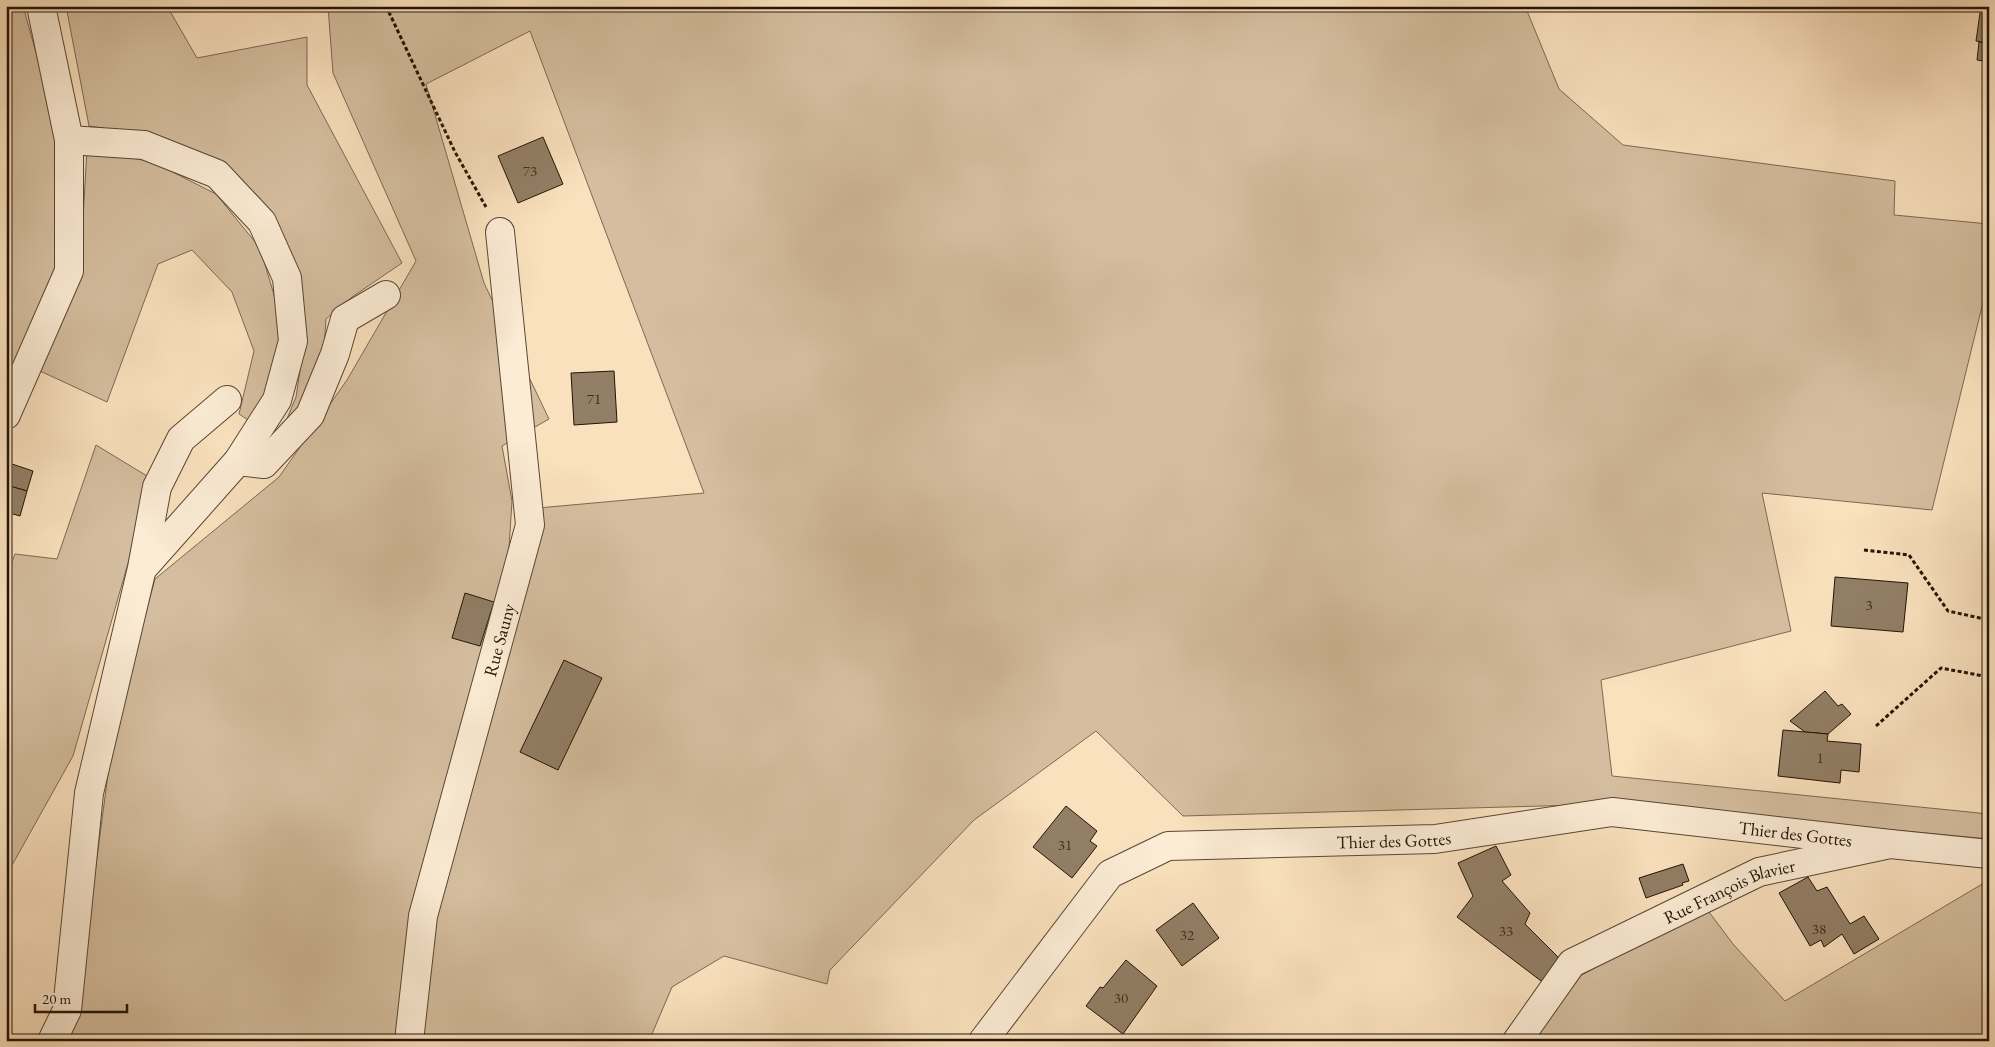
<svg xmlns="http://www.w3.org/2000/svg" width="1995" height="1047" font-family="'EB Garamond',serif">
<rect width="100%" height="100%" fill="#fae1be"/>
<filter id="stains"><feTurbulence type="fractalNoise" baseFrequency=".004" numOctaves="4"/><feColorMatrix values="0 0 0 0 .2 0 0 0 0 .09 0 0 0 0 .02 0 0 0 .5 -.17"/></filter>
<radialGradient id="worn" r=".72"><stop offset=".6" stop-color="#630" stop-opacity="0"/><stop offset="1" stop-color="#630" stop-opacity=".3"/></radialGradient>
<g fill="#d5be9f" stroke="#7c6952" fill-rule="evenodd">
<path d="M 6,6 L 23,6 L 59,135 L 61,264 L 6,396 Z"/>
<path d="M 66,6 L 167,6 L 197,58 L 307,37 L 307,85 L 402,263 L 352,297 L 326,319 L 322,376 L 274,450 L 296,397 L 306,331 L 294,262 L 242,180 L 161,137 L 89,126 Z"/>
<path d="M 328,6 L 1525,6 L 1559,89 L 1623,145 L 1895,181 L 1894,215 L 1989,224 L 1989,278 L 1932,510 L 1762,493 L 1791,631 L 1601,680 L 1612,776 L 1989,814 L 1989,839 L 1614,804 L 1183,816 L 1096,731 L 974,820 L 830,970 L 827,984 L 724,956 L 672,987 L 649,1041 L 63,1041 L 78,1001 L 114,729 L 155,579 L 279,477 L 347,380 L 416,261 L 333,73 ZM 530,31 L 704,493 L 538,508 L 508,564 L 512,501 L 502,446 L 549,419 L 484,283 L 426,84 Z"/>
<path d="M 87,149 L 153,162 L 216,194 L 260,248 L 286,335 L 257,426 L 239,414 L 254,351 L 232,292 L 192,250 L 158,264 L 107,402 L 40,371 L 80,271 Z"/>
<path d="M 96,445 L 152,479 L 73,756 L 6,876 L 6,577 L 15,554 L 57,559 Z"/>
<path d="M 1989,880 L 1989,1041 L 1526,1041 L 1578,977 L 1706,908 L 1733,944 L 1785,1001 Z"/>
</g>
<g fill="#927f66" stroke="#221406">
<path d="M 1981,6 L 1989,6 L 1989,43 L 1976,41 Z"/>
<path d="M 1979,42 L 1989,43 L 1989,62 L 1977,60 Z"/>
<path d="M 543,137 L 563,184 L 518,203 L 498,156 Z"/>
<path d="M 614,371 L 617,422 L 574,425 L 571,373 Z"/>
<path d="M 6,462 L 33,471 L 27,491 L 6,485 Z"/>
<path d="M 6,485 L 27,491 L 20,516 L 6,512 Z"/>
<path d="M 1835,577 L 1908,583 L 1903,632 L 1831,626 Z"/>
<path d="M 465,593 L 494,602 L 480,646 L 452,638 Z"/>
<path d="M 564,660 L 602,678 L 558,770 L 520,752 Z"/>
<path d="M 1825,691 L 1838,706 L 1842,704 L 1851,714 L 1828,734 L 1805,732 L 1790,721 Z"/>
<path d="M 1783,730 L 1828,734 L 1827,741 L 1861,744 L 1859,772 L 1841,770 L 1840,783 L 1778,776 Z"/>
<path d="M 1066,806 L 1097,831 L 1090,841 L 1097,846 L 1072,878 L 1033,847 Z"/>
<path d="M 1496,846 L 1511,875 L 1502,881 L 1530,913 L 1525,924 L 1565,964 L 1549,987 L 1457,917 L 1473,896 L 1458,863 Z"/>
<path d="M 1683,864 L 1689,881 L 1682,883 L 1683,885 L 1646,898 L 1639,878 Z"/>
<path d="M 1808,877 L 1817,891 L 1827,887 L 1850,924 L 1864,916 L 1879,939 L 1854,954 L 1842,934 L 1824,947 L 1821,940 L 1810,946 L 1779,893 Z"/>
<path d="M 1193,903 L 1219,938 L 1182,966 L 1156,930 Z"/>
<path d="M 1126,960 L 1157,986 L 1123,1034 L 1086,1006 L 1100,987 L 1103,988 Z"/>
</g>
<g fill="none" stroke-linecap="round" stroke-linejoin="round">
<g stroke="#584734" stroke-width="30">
<g id="minor">
<path d="M 69,140 L 144,145 L 217,174 L 262,222 L 287,278 L 293,341 L 277,400 L 238,461 L 143,568"/>
<path d="M 6,415 L 69,271 L 69,140 L 41,6"/>
<path d="M 238,461 L 264,464 L 310,415 L 335,354 L 345,319 L 386,295"/>
<path d="M 52,1041 L 67,1010 L 89,793 L 142,568 L 157,487 L 181,439 L 227,400"/>
<path id="s1" d="M 409,1041 L 423,916 L 530,525 L 500,232"/>
<path id="s2" d="M 983,1041 L 1110,874 L 1168,846 L 1435,839 L 1612,812 L 1890,844"/>
<path id="s3" d="M 1517,1041 L 1572,963 L 1759,872 L 1890,844 L 1989,854"/>
</g>
</g>
<g stroke="#221406" stroke-width="3" stroke-dasharray="4 2.5" stroke-linecap="butt">
<path d="M 386,6 L 455,152 L 486,207"/>
<path d="M 1864,550 L 1909,555 L 1948,611 L 1989,620"/>
<path d="M 1876,726 L 1941,668 L 1989,677"/>
</g>
<use href="#minor" stroke="#fcecd5" stroke-width="28"/>
</g>
<g text-anchor="middle" dominant-baseline="central" stroke-width="5" stroke-linejoin="round" paint-order="stroke">
<g font-size="15" fill="#3e2f1e">
<text x="530" y="170">73</text>
<text x="594" y="398">71</text>
<text x="1869" y="604">3</text>
<text x="1820" y="757">1</text>
<text x="1065" y="844">31</text>
<text x="1819" y="928">38</text>
<text x="1506" y="930">33</text>
<text x="1187" y="934">32</text>
<text x="1121" y="997">30</text>
</g>
<g font-size="18" fill="#221406" stroke="#fcecd5">
<text stroke="none"><textPath href="#s1" startOffset="412">Rue Sauny</textPath></text>
<text stroke="none"><textPath href="#s2" startOffset="905">Thier des Gottes</textPath></text>
<text stroke="none"><textPath href="#s2" startOffset="500">Thier des Gottes</textPath></text>
<text stroke="none"><textPath href="#s3" startOffset="269">Rue François Blavier</textPath></text>
</g>
</g>
<rect width="1995" height="1047" fill="none" stroke="#fae1be" stroke-width="25"/>
<rect x="8" y="8" width="1980" height="1032" fill="none" stroke="#221406" stroke-width="2.5"/>
<rect x="12" y="12" width="1970" height="1022" fill="none" stroke="#221406"/>
<path d="M35 1004v8h92v-8" fill="none" stroke="#221406" stroke-width="2.5"/>
<text x="42" y="1004" font-size="15" fill="#221406" stroke="#fcecd5" stroke-width="4" paint-order="stroke">20 m</text>
<rect width="100%" height="100%" filter="url(#stains)"/>
<rect width="100%" height="100%" fill="url(#worn)"/>
</svg>
